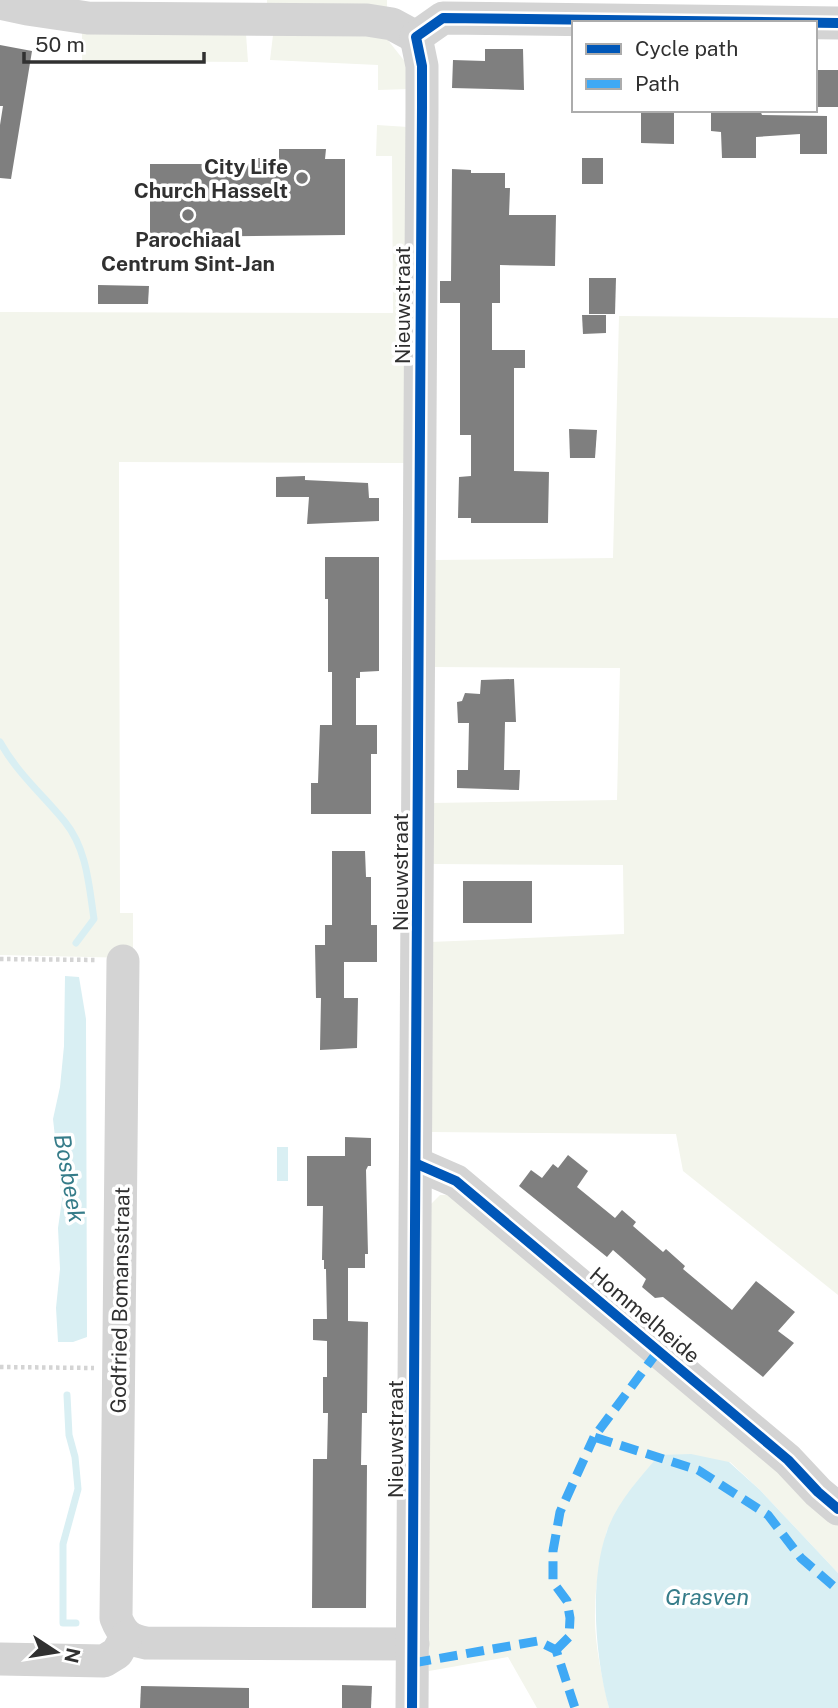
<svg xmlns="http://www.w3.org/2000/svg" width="838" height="1708" font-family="'Public Sans',sans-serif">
<rect width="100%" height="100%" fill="#fff"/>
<g fill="#f3f5ec">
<path d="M 267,0 L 387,0 L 387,9 L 267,7 Z"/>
<path d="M 82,32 L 246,34 L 248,62 L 82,61 Z"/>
<path d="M 383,34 L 406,63 L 410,89 L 378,90 L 378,65 L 270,60 L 273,35 Z"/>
<path d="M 377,125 L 408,127 L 406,463 L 119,462 L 120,913 L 133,913 L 133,958 L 0,955 L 0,312 L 393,313 L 392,156 L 376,156 Z"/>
<path d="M 619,316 L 838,318 L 838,1295 L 683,1171 L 676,1134 L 431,1132 L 430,942 L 624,934 L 623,865 L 432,864 L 431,803 L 617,800 L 620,668 L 432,667 L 433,560 L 613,558 Z"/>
<path d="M 440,1195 L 449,1195 L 838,1523 L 838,1573 L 760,1490 L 730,1462 L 607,1530 C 601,1556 595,1584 595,1611 C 594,1644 602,1676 609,1708 L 537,1708 L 508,1657 L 429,1671 L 430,1205 Z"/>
</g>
<g fill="#d9eff3">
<path d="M 65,976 L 79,977 L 86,1019 L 87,1337 L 73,1342 L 58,1342 L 56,1308 L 60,1269 L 58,1228 L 62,1200 L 53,1119 L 60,1087 L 64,1046 Z"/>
<rect x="277" y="1147" width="11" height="34"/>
<path d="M 691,1454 L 729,1462 L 760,1490 L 838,1573 L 838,1708 L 609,1708 C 595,1657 589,1581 607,1531 C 617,1502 640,1478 659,1455 Z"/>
</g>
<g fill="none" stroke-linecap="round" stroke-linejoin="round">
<g stroke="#d9eff3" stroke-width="7">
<path d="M 0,742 C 18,774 42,794 65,822 C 87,849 89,886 94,919 L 76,943"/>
<path d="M 67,1395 L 69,1435 L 75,1457 L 78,1489 L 63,1544 L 63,1623 L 76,1623"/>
</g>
</g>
<g fill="#7f7f7f">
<path d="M 0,45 L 32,51 L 11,179 L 0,178 L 0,125 L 3,106 L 0,106 Z"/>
<path d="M 485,49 L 523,49 L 524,90 L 452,88 L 453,60 L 485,61 Z"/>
<rect x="815" y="70" width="23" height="37"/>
<path d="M 641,110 L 674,110 L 674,144 L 641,143 Z"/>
<path d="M 711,110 L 760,110 L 762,115 L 827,116 L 827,154 L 800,154 L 800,134 L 756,137 L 756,158 L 722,158 L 721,132 L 711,131 Z"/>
<path d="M 279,149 L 326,149 L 325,159 L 345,159 L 345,235 L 150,237 L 150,164 L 258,164 L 258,158 L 279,158 Z"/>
<rect x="582" y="158" width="21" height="26"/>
<path d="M 452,169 L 471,170 L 471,173 L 505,173 L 505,188 L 510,188 L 509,215 L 556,215 L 555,266 L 500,265 L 500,303 L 492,303 L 492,350 L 525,350 L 525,368 L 514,368 L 514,471 L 549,472 L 548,523 L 471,523 L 471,518 L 458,518 L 459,477 L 471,476 L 471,435 L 460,435 L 460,303 L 440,303 L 440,281 L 451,281 Z"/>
<path d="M 589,278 L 616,278 L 615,314 L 589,314 Z"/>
<path d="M 98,285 L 149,286 L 148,304 L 98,304 Z"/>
<path d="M 582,315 L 606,315 L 606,333 L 583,334 Z"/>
<path d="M 569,429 L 597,430 L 595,458 L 570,458 Z"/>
<path d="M 305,476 L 305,480 L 368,483 L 369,498 L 379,498 L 379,521 L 307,524 L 309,497 L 276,497 L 276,477 Z"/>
<path d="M 325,557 L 379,557 L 379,671 L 360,672 L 360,678 L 356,678 L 356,725 L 377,725 L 377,754 L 371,754 L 371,814 L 311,814 L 311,783 L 318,783 L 320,725 L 332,725 L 332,672 L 328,672 L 328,599 L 325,599 Z"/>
<path d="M 514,679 L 516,722 L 505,722 L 504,770 L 520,770 L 519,790 L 457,788 L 457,770 L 468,770 L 469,723 L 458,723 L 457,702 L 462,701 L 465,693 L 480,694 L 481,680 Z"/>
<path d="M 332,851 L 365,851 L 366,877 L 371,877 L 371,925 L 377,925 L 377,962 L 344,962 L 344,998 L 358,998 L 357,1048 L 320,1050 L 321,998 L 316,998 L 315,945 L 325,945 L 325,925 L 332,925 Z"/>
<rect x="463" y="881" width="69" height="42"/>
<path d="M 345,1137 L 371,1138 L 371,1166 L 368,1166 L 366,1170 L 368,1254 L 365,1254 L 365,1268 L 348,1268 L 348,1321 L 368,1322 L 367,1413 L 362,1413 L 361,1465 L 367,1465 L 366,1608 L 312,1608 L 313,1459 L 327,1459 L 328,1413 L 323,1413 L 323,1377 L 327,1377 L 327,1341 L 313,1340 L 313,1319 L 327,1319 L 326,1269 L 324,1269 L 324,1260 L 322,1260 L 323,1206 L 307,1206 L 307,1156 L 345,1156 Z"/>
<path d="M 568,1155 L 588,1171 L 577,1187 L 615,1218 L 622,1210 L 636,1222 L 633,1226 L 663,1252 L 666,1249 L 685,1266 L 683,1269 L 732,1310 L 756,1281 L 795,1312 L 778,1331 L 794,1343 L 763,1377 L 663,1297 L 655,1298 L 642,1287 L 646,1279 L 613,1250 L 607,1257 L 519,1186 L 531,1170 L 542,1178 L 553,1164 L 558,1168 Z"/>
<path d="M 342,1685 L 372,1686 L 371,1708 L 342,1708 Z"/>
<path d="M 141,1686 L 249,1688 L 249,1708 L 140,1708 Z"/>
</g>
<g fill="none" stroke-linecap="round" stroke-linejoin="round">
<g stroke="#d4d4d4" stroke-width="4.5" stroke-dasharray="3.5 3.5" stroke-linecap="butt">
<path d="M 0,959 L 98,960"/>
<path d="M 0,1367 L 94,1368"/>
</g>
<g stroke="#d4d4d4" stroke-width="33">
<path d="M 0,3 L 27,9 L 88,18 L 367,20 L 392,24 L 416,37"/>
<path d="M 416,37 L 443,18 L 838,23"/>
<path d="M 123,961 L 116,1618 C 122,1634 129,1640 146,1643 L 413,1644"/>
<path d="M 417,1164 L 456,1181 L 788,1460 L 818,1492 L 838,1509"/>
<path d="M 0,1659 L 104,1661 L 117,1653 L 126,1637"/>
<path d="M 412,1708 L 422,107 L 422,66 L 416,37"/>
</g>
<g stroke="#3fa9f5" stroke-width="9" stroke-dasharray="18 9" stroke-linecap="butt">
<path d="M 658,1351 L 594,1437 L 698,1470 L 768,1515 L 801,1558 L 838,1590"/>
<path d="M 556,1650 L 569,1637 L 570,1618 L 567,1601 L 553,1582 L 553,1551 L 560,1512 L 594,1437"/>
<path d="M 413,1663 L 538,1641 L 556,1650 L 575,1708"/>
</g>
<g stroke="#fff" stroke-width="15">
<g id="cycleway">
<path d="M 417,1164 L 456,1181 L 788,1460 L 818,1492 L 838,1509"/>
<path d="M 412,1708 L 422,107 L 422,66 L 416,37 L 443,18 L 838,23"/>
</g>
</g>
<use href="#cycleway" stroke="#0057b8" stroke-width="10"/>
</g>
<g fill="#787878" stroke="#fff" stroke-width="2.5">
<circle cx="302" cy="178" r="7"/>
<circle cx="188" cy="215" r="7"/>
</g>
<g text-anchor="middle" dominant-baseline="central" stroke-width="7" stroke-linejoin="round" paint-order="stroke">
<g font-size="21" font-weight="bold" fill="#303030" stroke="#fff" text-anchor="end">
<text x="288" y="166">City Life<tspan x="288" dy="24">Church Hasselt</tspan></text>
<text x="188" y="239" text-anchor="middle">Parochiaal<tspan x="188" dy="24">Centrum Sint-Jan</tspan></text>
</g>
<g font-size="21" fill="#303030" stroke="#fff">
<text transform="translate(402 305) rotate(-90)">Nieuwstraat</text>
<text transform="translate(400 872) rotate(-90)">Nieuwstraat</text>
<text transform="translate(120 1300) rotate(-89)">Godfried Bomansstraat</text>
<text transform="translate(645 1315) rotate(40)">Hommelheide</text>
<text transform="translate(395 1439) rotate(-90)">Nieuwstraat</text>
</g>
<g font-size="23" font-style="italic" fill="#367c89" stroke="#fff">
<text transform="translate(70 1178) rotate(80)">Bosbeek</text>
<text x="707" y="1596">Grasven</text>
</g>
</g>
<rect x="572" y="21" width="245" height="91" fill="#ffffff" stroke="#acacac" stroke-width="2"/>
<rect x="586" y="44" width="35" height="10" fill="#0057b8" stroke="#acacac" stroke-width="2"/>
<text x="635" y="56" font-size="21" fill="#303030">Cycle path</text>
<rect x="586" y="79" width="35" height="10" fill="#3fa9f5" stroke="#acacac" stroke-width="2"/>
<text x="635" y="91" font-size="21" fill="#303030">Path</text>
<g transform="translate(56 1652) rotate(102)" stroke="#ffffff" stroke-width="5" paint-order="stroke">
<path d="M0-5L12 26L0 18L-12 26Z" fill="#303030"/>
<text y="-10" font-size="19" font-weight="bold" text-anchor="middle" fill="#303030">N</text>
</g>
<path d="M24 52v10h180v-10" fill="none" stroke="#303030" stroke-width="3.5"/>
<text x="35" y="52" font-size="21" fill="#303030" stroke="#ffffff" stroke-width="5" paint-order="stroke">50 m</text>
</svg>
